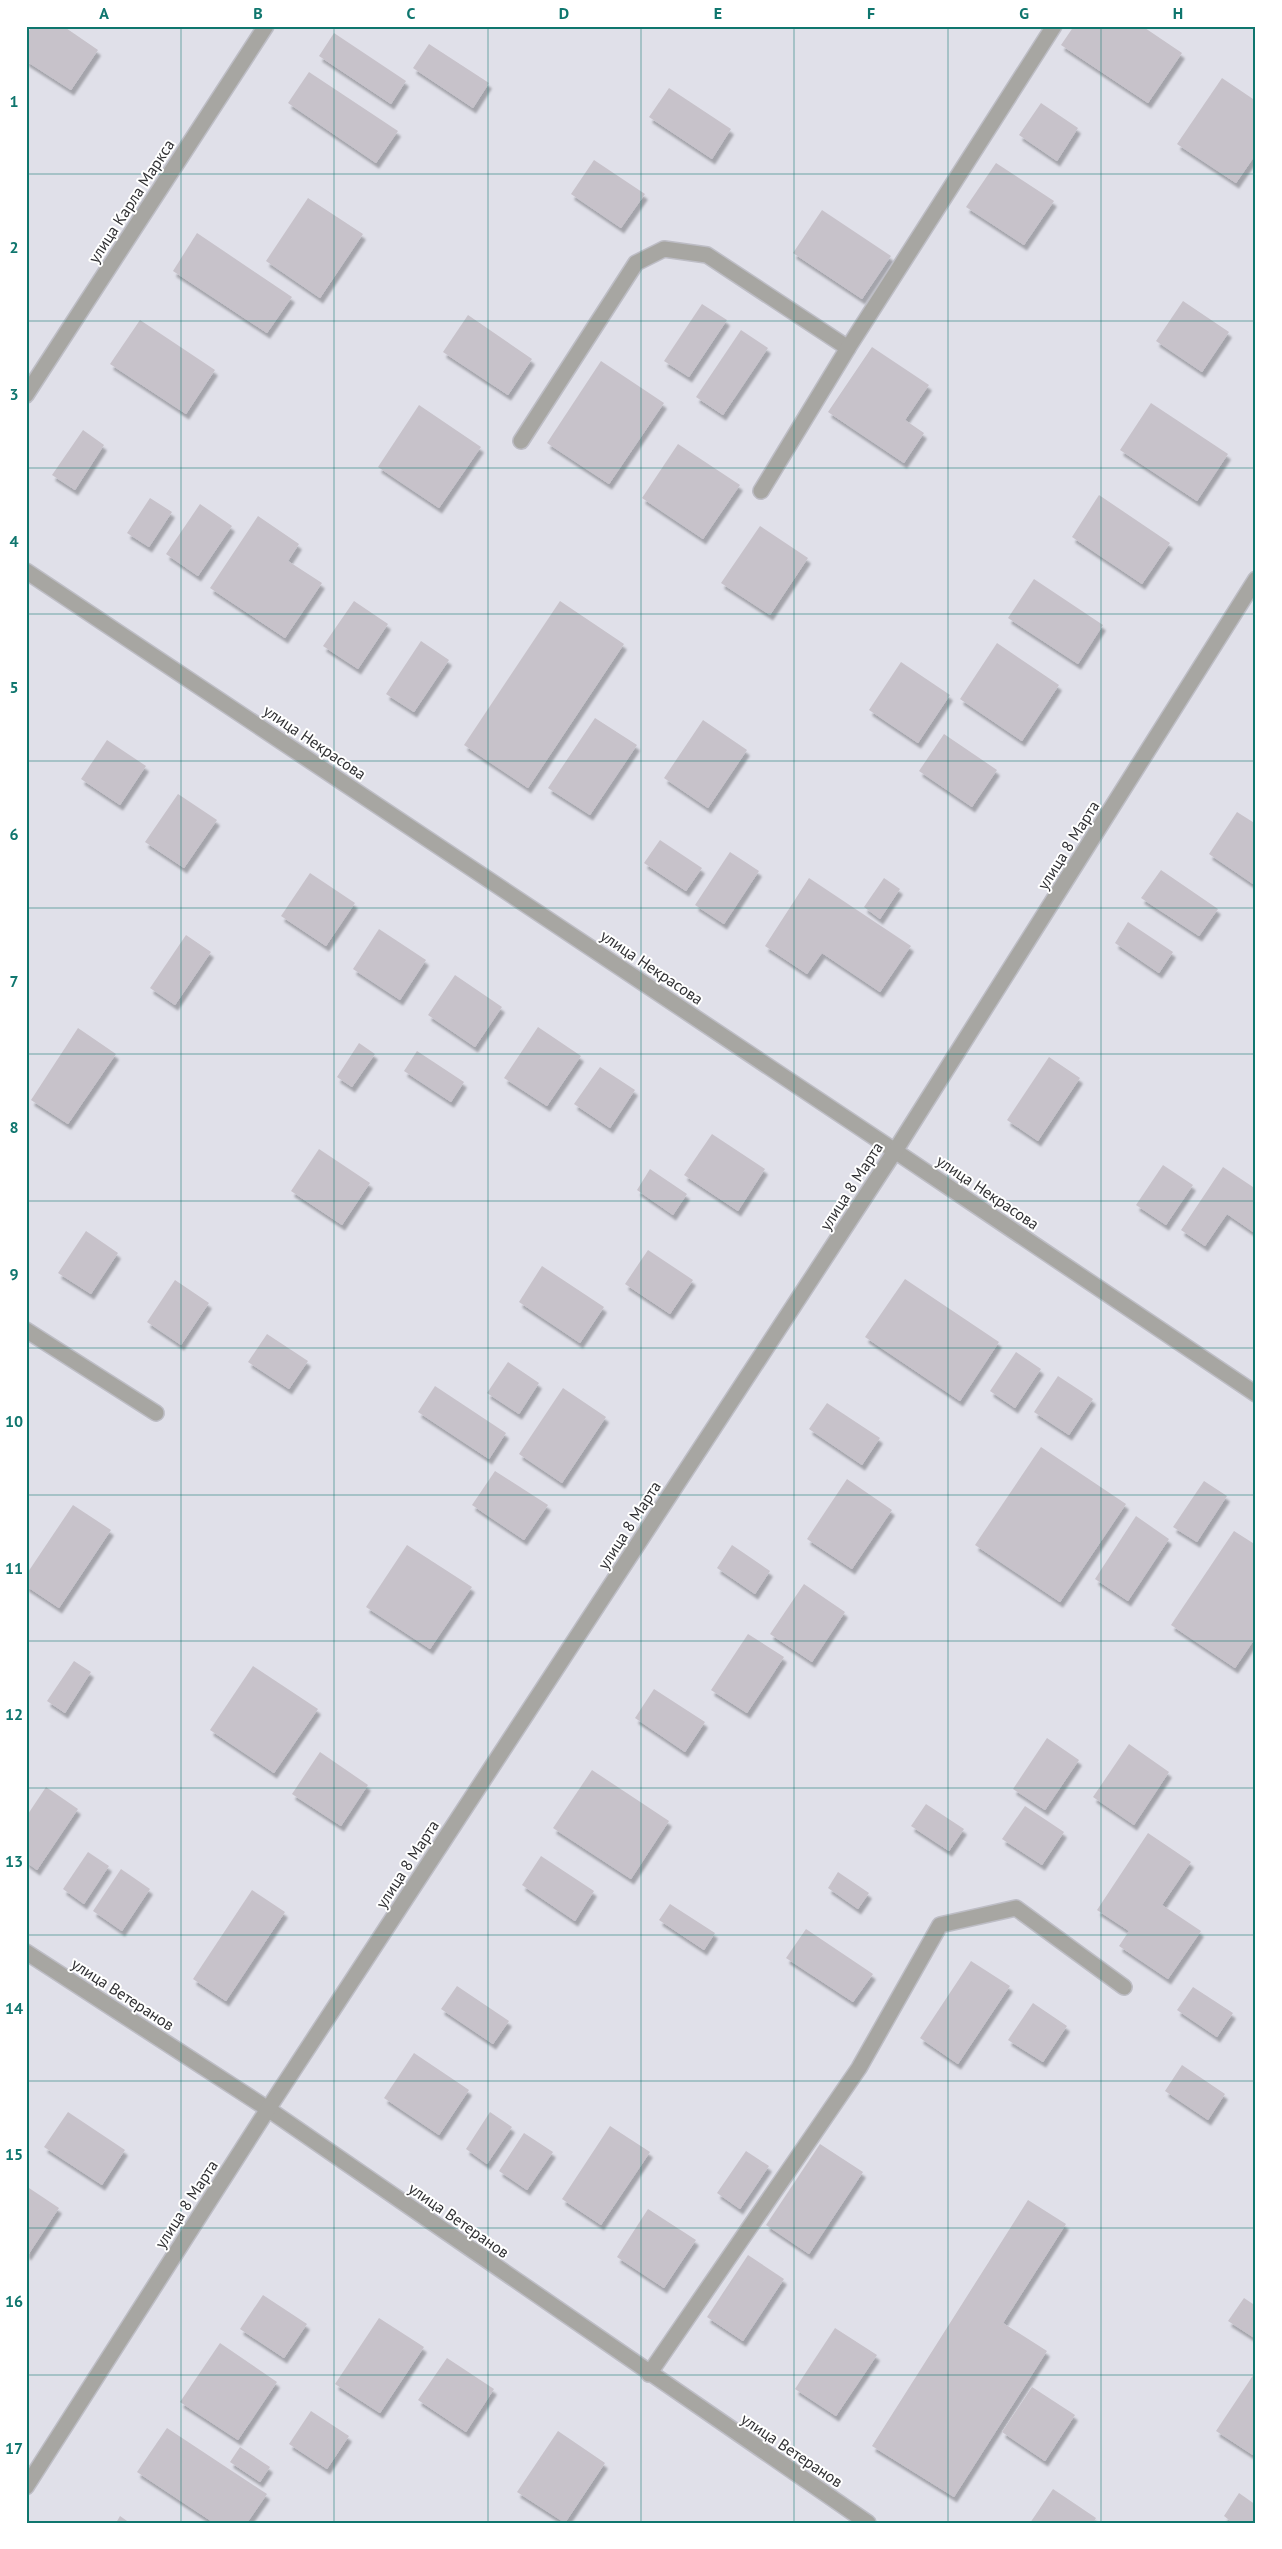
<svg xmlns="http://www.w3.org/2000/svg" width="1282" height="2549" font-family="'PT Sans',sans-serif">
<defs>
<filter id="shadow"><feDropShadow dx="3" dy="5.5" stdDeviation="1" flood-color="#0004"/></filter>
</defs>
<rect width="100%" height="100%" fill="#e0e0e9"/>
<g fill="#c7c2ca" filter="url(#shadow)">
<path d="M 32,26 L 63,26 L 98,50 L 71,90 L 26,61 L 26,36 Z"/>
<path d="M 1074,26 L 1142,26 L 1182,53 L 1148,103 L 1061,45 Z"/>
<path d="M 334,33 L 406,81 L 391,104 L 319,56 Z"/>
<path d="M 429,44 L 489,83 L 473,108 L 413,68 Z"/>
<path d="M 309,72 L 398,131 L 376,163 L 288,103 Z"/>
<path d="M 1222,78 L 1256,101 L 1256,154 L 1236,183 L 1177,144 Z"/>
<path d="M 669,88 L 731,129 L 712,159 L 649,117 Z"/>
<path d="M 1041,103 L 1078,128 L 1057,161 L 1019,135 Z"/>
<path d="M 594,160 L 645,194 L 621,228 L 571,194 Z"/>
<path d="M 996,163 L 1054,201 L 1024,245 L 966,207 Z"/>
<path d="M 308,198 L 363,234 L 320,298 L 266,261 Z"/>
<path d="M 822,210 L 891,256 L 862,299 L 793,253 Z"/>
<path d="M 197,233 L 292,297 L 267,333 L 173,271 Z"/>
<path d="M 1183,301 L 1229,332 L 1202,372 L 1156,341 Z"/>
<path d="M 702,304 L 727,320 L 689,377 L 664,361 Z"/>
<path d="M 468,315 L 532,359 L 508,395 L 443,352 Z"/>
<path d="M 140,320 L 215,370 L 186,414 L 110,364 Z"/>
<path d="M 741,330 L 768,348 L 723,415 L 696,397 Z"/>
<path d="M 872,347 L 929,385 L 905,420 L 924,433 L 904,463 L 828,412 Z"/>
<path d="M 601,361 L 664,403 L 609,484 L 547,443 Z"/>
<path d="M 1151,403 L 1228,454 L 1197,501 L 1120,450 Z"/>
<path d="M 419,405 L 481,447 L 439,508 L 378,467 Z"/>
<path d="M 83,430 L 104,445 L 75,490 L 52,475 Z"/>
<path d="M 678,444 L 740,485 L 703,539 L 642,498 Z"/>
<path d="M 1099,495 L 1170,543 L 1142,584 L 1072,537 Z"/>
<path d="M 150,498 L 172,512 L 149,547 L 127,533 Z"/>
<path d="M 200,504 L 232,526 L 198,576 L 166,554 Z"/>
<path d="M 258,516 L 299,544 L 288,561 L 322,583 L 285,638 L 210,588 Z"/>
<path d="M 760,526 L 808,558 L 770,615 L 721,583 Z"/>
<path d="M 1034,579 L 1103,625 L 1078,664 L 1008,618 Z"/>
<path d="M 354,601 L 388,624 L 358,669 L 323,646 Z"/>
<path d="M 560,601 L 624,644 L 528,788 L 464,745 Z"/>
<path d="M 421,641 L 449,660 L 414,712 L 386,694 Z"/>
<path d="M 997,643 L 1059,685 L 1022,741 L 960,699 Z"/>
<path d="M 901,662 L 950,695 L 918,743 L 869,710 Z"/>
<path d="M 595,718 L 637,745 L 590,815 L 548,788 Z"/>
<path d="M 703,720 L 747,750 L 708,808 L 664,778 Z"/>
<path d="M 944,734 L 997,770 L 972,807 L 919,771 Z"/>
<path d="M 107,740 L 146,766 L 120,805 L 81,779 Z"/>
<path d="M 178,794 L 217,820 L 184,868 L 145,842 Z"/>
<path d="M 1237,812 L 1256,824 L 1256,886 L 1209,854 Z"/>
<path d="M 660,840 L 702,868 L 686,891 L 644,863 Z"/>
<path d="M 730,852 L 759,871 L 724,924 L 695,905 Z"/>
<path d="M 1161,870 L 1218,909 L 1199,936 L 1141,898 Z"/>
<path d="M 310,873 L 355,903 L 326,946 L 281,916 Z"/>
<path d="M 809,878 L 911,946 L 880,992 L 822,953 L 807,974 L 765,946 Z"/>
<path d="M 884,878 L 900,889 L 880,919 L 864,907 Z"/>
<path d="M 1128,922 L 1173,952 L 1159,973 L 1115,943 Z"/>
<path d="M 379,929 L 426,960 L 400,1000 L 353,969 Z"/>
<path d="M 186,935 L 211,952 L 175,1005 L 150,988 Z"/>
<path d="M 455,975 L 502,1007 L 475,1047 L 428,1015 Z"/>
<path d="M 538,1027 L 581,1056 L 547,1106 L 504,1078 Z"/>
<path d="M 78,1028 L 116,1054 L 68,1124 L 31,1100 Z"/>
<path d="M 359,1043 L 375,1054 L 352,1087 L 337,1077 Z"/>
<path d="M 417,1051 L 464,1082 L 451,1102 L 404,1071 Z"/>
<path d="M 1049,1057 L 1080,1078 L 1038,1141 L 1007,1120 Z"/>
<path d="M 600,1067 L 635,1090 L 610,1128 L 574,1104 Z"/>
<path d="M 712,1134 L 765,1169 L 738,1211 L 684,1175 Z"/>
<path d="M 319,1149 L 370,1183 L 342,1225 L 291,1191 Z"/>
<path d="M 1163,1165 L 1193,1185 L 1166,1225 L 1136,1205 Z"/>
<path d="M 1223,1167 L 1256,1189 L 1256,1234 L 1227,1214 L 1205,1246 L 1181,1230 Z"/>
<path d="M 650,1169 L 687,1194 L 673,1215 L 637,1190 Z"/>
<path d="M 86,1231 L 118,1253 L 91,1294 L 58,1273 Z"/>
<path d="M 648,1250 L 693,1280 L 670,1314 L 625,1284 Z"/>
<path d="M 542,1266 L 604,1307 L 580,1343 L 519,1302 Z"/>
<path d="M 905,1279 L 999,1342 L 960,1401 L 865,1337 Z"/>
<path d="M 175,1280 L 209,1303 L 181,1345 L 147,1322 Z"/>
<path d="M 267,1334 L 308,1361 L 289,1389 L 248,1362 Z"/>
<path d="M 1016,1352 L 1041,1369 L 1015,1408 L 990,1391 Z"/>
<path d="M 508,1362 L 539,1383 L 519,1414 L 487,1393 Z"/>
<path d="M 1058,1376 L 1093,1399 L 1069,1435 L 1034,1412 Z"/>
<path d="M 435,1386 L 506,1433 L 489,1459 L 418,1412 Z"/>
<path d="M 563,1388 L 606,1417 L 562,1483 L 519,1454 Z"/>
<path d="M 827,1403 L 880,1438 L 862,1465 L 809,1429 Z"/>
<path d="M 1041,1447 L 1126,1504 L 1060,1602 L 975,1545 Z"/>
<path d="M 495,1471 L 548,1505 L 524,1540 L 472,1505 Z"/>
<path d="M 847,1479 L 892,1510 L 852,1569 L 807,1539 Z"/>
<path d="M 1204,1481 L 1227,1496 L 1197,1542 L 1173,1527 Z"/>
<path d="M 73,1505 L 111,1530 L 59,1608 L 26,1586 L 26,1575 Z"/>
<path d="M 1136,1516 L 1169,1539 L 1128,1601 L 1095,1579 Z"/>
<path d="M 1234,1531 L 1256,1545 L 1256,1637 L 1235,1668 L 1171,1625 Z"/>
<path d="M 407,1545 L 472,1587 L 430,1649 L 366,1607 Z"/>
<path d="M 732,1545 L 770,1571 L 755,1594 L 717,1568 Z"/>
<path d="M 804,1584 L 845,1612 L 812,1662 L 770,1634 Z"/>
<path d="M 748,1634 L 784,1657 L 747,1713 L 711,1690 Z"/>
<path d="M 74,1661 L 91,1672 L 65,1713 L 47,1701 Z"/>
<path d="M 253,1666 L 318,1709 L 274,1773 L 210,1730 Z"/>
<path d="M 654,1689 L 705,1722 L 685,1752 L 635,1718 Z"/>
<path d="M 1047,1738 L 1079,1760 L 1045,1810 L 1013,1789 Z"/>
<path d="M 1129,1744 L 1169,1772 L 1134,1825 L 1093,1797 Z"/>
<path d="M 320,1752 L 368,1785 L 341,1826 L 292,1794 Z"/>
<path d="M 592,1770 L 669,1821 L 631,1879 L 553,1828 Z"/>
<path d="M 46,1787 L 78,1809 L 37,1870 L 26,1862 L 26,1817 Z"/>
<path d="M 926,1804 L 964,1829 L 949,1851 L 911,1826 Z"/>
<path d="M 1025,1806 L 1064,1832 L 1042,1865 L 1002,1839 Z"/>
<path d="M 1148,1833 L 1191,1862 L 1162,1905 L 1201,1931 L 1168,1979 L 1119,1946 L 1129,1931 L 1097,1910 Z"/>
<path d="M 88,1852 L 109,1866 L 84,1904 L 63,1889 Z"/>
<path d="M 541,1856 L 594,1891 L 575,1921 L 522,1885 Z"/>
<path d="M 121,1869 L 150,1889 L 122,1931 L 93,1911 Z"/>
<path d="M 838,1872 L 869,1893 L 858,1909 L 828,1888 Z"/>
<path d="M 252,1890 L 285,1912 L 226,2001 L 193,1979 Z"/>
<path d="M 670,1904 L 715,1933 L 704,1950 L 659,1920 Z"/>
<path d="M 806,1929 L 873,1974 L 853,2002 L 786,1958 Z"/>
<path d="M 971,1961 L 1010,1986 L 958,2064 L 920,2038 Z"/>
<path d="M 457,1986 L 509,2021 L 493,2044 L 441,2009 Z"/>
<path d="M 1193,1987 L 1233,2013 L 1217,2037 L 1177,2010 Z"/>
<path d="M 1033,2003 L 1067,2026 L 1043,2062 L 1008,2040 Z"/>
<path d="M 414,2053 L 469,2090 L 439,2135 L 384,2098 Z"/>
<path d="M 1182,2065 L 1225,2094 L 1208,2120 L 1165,2091 Z"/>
<path d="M 68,2112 L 125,2150 L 102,2185 L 44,2147 Z"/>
<path d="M 490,2112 L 512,2127 L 487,2164 L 466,2149 Z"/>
<path d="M 610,2126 L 650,2152 L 601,2225 L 562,2199 Z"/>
<path d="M 524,2133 L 553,2152 L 527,2190 L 499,2171 Z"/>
<path d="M 820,2144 L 863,2172 L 809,2254 L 766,2225 Z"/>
<path d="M 746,2151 L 769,2166 L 740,2209 L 717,2193 Z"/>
<path d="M 26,2186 L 59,2208 L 28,2255 L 26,2253 Z"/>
<path d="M 1028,2200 L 1066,2224 L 1003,2323 L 1047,2351 L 954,2497 L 872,2446 Z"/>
<path d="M 648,2209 L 696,2240 L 664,2288 L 617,2257 Z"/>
<path d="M 748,2255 L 784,2279 L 743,2341 L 707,2317 Z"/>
<path d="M 263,2295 L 307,2324 L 284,2358 L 240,2329 Z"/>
<path d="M 1244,2298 L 1256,2306 L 1256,2339 L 1228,2321 Z"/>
<path d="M 379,2318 L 424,2347 L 380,2413 L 335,2384 Z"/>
<path d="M 835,2328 L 877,2355 L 836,2416 L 795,2389 Z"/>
<path d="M 220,2343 L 277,2382 L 238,2440 L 180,2402 Z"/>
<path d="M 447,2358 L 494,2389 L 466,2432 L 418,2400 Z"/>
<path d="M 1256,2371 L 1256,2457 L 1216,2431 Z"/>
<path d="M 1032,2387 L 1075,2415 L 1045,2461 L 1002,2432 Z"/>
<path d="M 311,2411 L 349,2436 L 327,2469 L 289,2444 Z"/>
<path d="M 167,2428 L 267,2494 L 247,2523 L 214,2523 L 137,2472 Z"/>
<path d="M 558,2431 L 605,2463 L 565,2523 L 517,2492 Z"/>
<path d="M 240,2447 L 270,2467 L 260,2482 L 230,2462 Z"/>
<path d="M 1053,2489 L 1096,2518 L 1093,2523 L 1030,2523 Z"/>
<path d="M 1239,2493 L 1256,2505 L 1256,2523 L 1233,2523 L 1224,2516 Z"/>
<path d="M 120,2516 L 130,2523 L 116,2523 Z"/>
</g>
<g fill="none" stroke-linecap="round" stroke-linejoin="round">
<g stroke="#bdbdc5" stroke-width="18">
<g id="minor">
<path d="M 26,395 L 266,26"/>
<path d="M 521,441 L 636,263 L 664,249 L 707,255 L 848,348"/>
<path d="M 761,491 L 848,348 L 1054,26"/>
<path d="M 26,571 L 895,1151 L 1256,1394"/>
<path d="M 26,1330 L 156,1413"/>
<path d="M 26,1952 L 268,2109 L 868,2523"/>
<path d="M 649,2374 L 859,2068 L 940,1925 L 1016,1908 L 1124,1987"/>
<path d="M 26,2487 L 268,2109 L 895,1151 L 1256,579"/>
</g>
</g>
<use href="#minor" stroke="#a7a6a2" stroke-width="15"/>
</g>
<path fill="none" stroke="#0f766e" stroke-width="1" stroke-opacity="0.55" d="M 181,26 L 181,2523M 334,26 L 334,2523M 488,26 L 488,2523M 641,26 L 641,2523M 794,26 L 794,2523M 948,26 L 948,2523M 1101,26 L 1101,2523M 26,174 L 1256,174M 26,321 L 1256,321M 26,468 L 1256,468M 26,614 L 1256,614M 26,761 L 1256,761M 26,908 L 1256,908M 26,1054 L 1256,1054M 26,1201 L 1256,1201M 26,1348 L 1256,1348M 26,1495 L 1256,1495M 26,1641 L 1256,1641M 26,1788 L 1256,1788M 26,1935 L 1256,1935M 26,2081 L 1256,2081M 26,2228 L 1256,2228M 26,2375 L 1256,2375"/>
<g text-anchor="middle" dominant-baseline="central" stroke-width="4" stroke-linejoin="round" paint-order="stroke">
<g font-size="16" fill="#313134" stroke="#fff">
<text transform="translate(131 201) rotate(-57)">улица Карла Маркса</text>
<text transform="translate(315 742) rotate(34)">улица Некрасова</text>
<text transform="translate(1068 845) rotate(-58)">улица 8 Марта</text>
<text transform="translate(652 967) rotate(34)">улица Некрасова</text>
<text transform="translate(851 1186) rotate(-57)">улица 8 Марта</text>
<text transform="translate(988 1192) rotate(34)">улица Некрасова</text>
<text transform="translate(629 1525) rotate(-57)">улица 8 Марта</text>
<text transform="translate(407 1864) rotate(-57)">улица 8 Марта</text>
<text transform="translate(123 1994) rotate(33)">улица Ветеранов</text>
<text transform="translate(186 2204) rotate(-57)">улица 8 Марта</text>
<text transform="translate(459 2220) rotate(35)">улица Ветеранов</text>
<text transform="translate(792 2450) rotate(34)">улица Ветеранов</text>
</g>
</g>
<rect width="1282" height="2549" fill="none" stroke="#ffffff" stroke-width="55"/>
<rect x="28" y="28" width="1226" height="2494" fill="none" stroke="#0f766e" stroke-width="2"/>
<g font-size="16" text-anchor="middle" font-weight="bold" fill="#0f766e">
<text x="104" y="19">A</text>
<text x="258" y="19">B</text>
<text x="411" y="19">C</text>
<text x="564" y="19">D</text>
<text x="718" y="19">E</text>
<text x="871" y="19">F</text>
<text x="1024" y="19">G</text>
<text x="1178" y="19">H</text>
<text x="14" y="107">1</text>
<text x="14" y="253">2</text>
<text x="14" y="400">3</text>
<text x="14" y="547">4</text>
<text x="14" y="693">5</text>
<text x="14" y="840">6</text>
<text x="14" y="987">7</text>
<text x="14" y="1133">8</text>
<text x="14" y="1280">9</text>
<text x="14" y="1427">10</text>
<text x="14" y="1574">11</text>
<text x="14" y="1720">12</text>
<text x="14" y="1867">13</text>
<text x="14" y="2014">14</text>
<text x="14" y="2160">15</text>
<text x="14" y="2307">16</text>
<text x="14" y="2454">17</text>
</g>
</svg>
